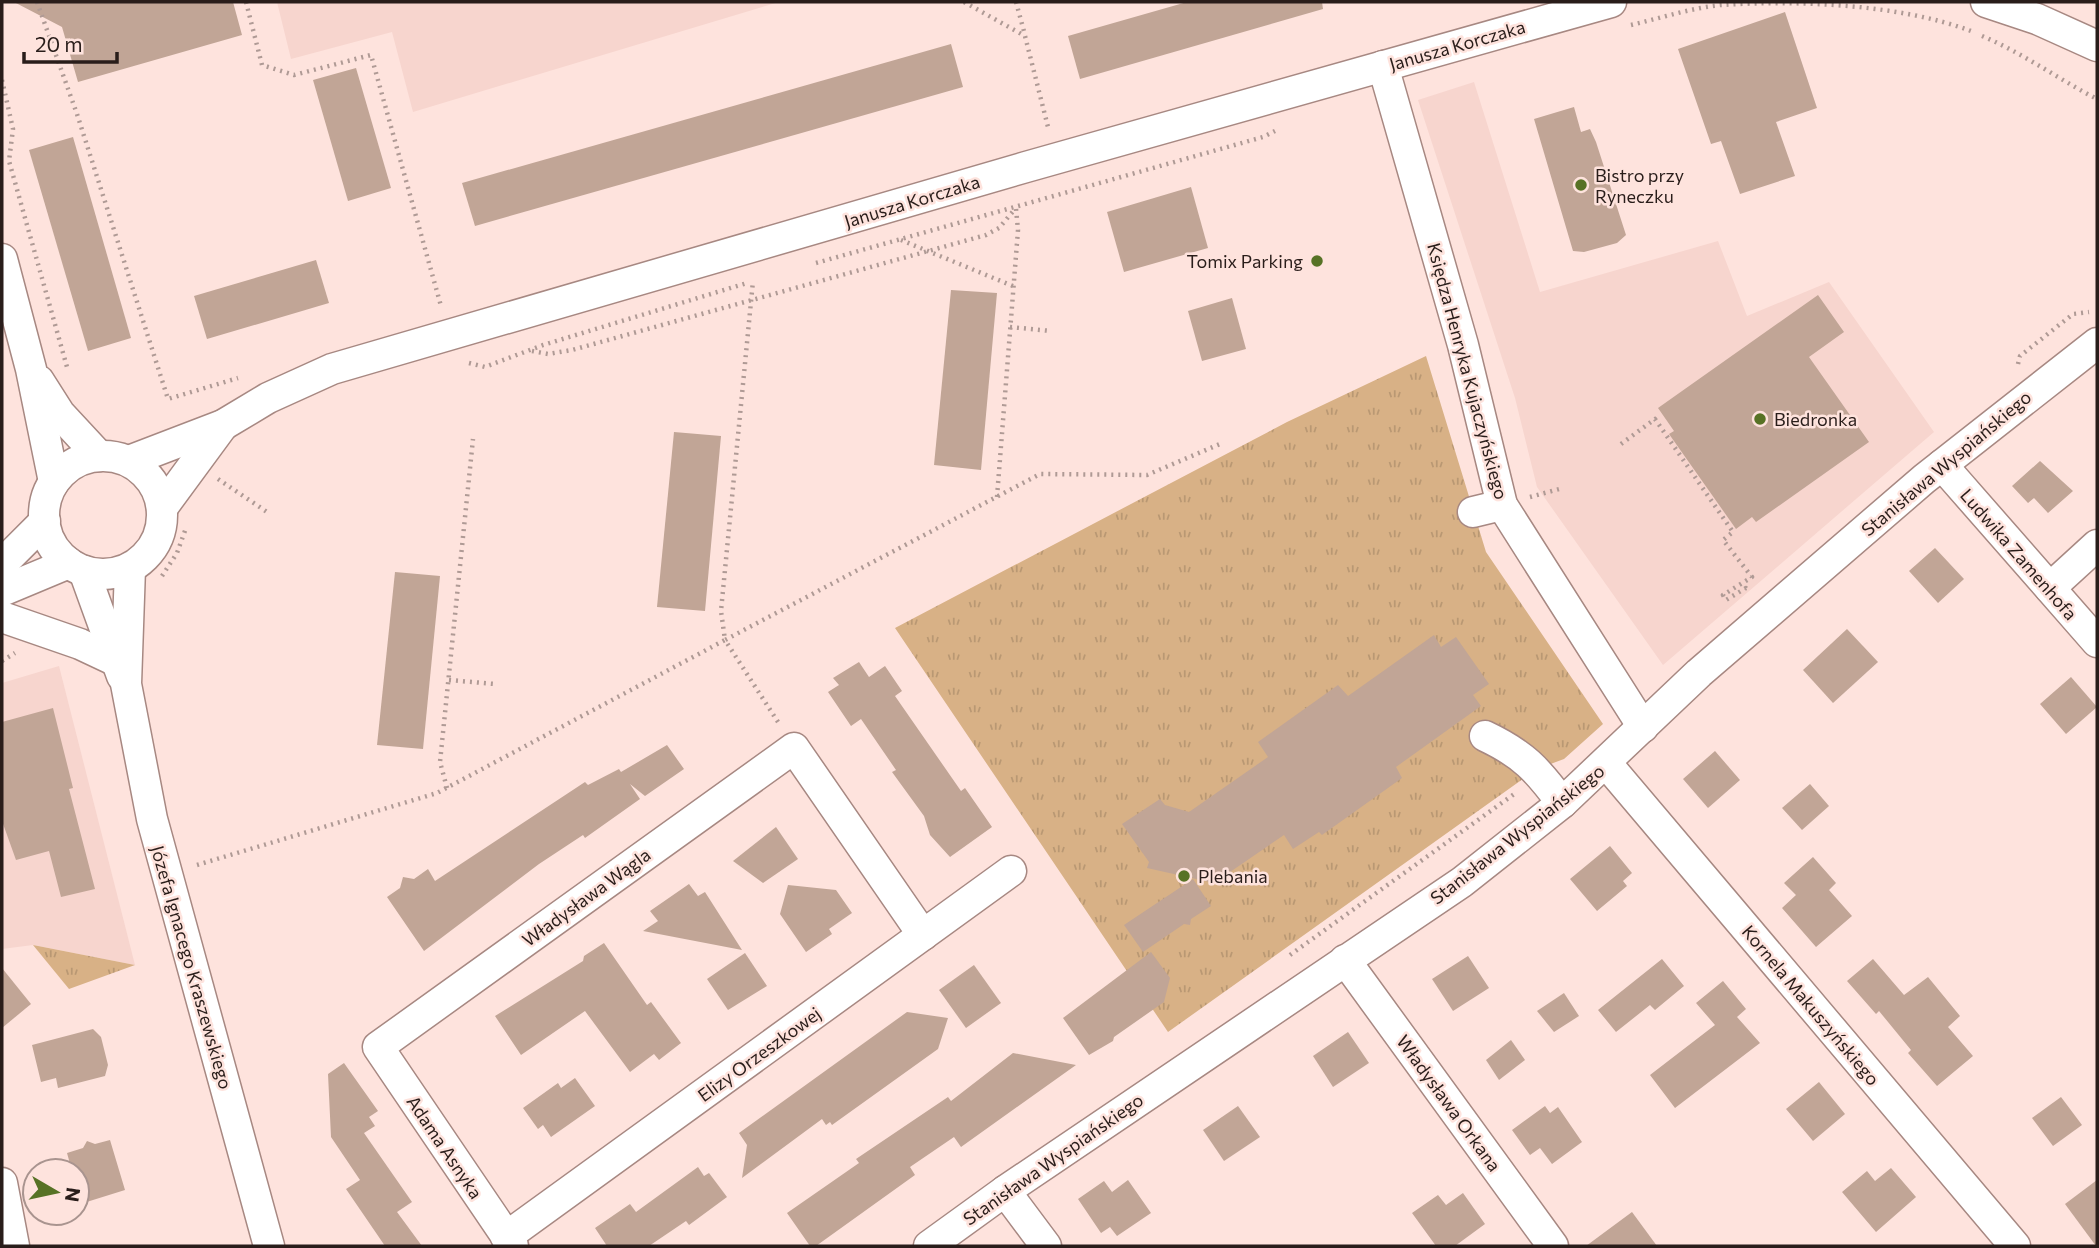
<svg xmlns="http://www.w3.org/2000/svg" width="2099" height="1248" font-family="Commissioner,sans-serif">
<defs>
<pattern id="grass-tufts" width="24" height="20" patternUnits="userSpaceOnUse" patternTransform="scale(1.75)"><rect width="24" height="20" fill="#d8b186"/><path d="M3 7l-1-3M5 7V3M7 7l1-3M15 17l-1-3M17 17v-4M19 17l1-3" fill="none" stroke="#b99873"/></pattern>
</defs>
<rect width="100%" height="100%" fill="#fee3dd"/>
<g fill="#f7d5ce">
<path d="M 277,2 L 779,2 L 413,112 L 392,32 L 291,59 Z"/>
<path d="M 1474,82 L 1540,292 L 1718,241 L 1747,316 L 1829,282 L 1934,432 L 1663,665 L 1537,487 L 1515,398 L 1418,100 Z"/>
<path d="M 59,666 L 135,965 L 33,945 L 2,949 L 2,683 Z"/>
</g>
<g fill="url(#grass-tufts)">
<path d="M 1426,356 L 1486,552 L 1603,724 L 1564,759 L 1537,769 L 1168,1032 L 895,628 L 1287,422 Z"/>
<path d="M 33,945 L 135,965 L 69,989 Z"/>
</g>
<g fill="#c1a596">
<path d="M 14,2 L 233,2 L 242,35 L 78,82 L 62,27 Z"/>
<path d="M 1187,2 L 1322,2 L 1323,9 L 1080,79 L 1068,36 Z"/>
<path d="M 1785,12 L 1817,108 L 1776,122 L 1795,176 L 1740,194 L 1721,141 L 1711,144 L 1678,49 Z"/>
<path d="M 951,44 L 963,87 L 475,226 L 462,183 Z"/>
<path d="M 356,68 L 391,188 L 348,201 L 313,80 Z"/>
<path d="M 1574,107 L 1581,132 L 1590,129 L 1596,142 L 1626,235 L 1617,243 L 1584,252 L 1573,251 L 1534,119 Z"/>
<path d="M 73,137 L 131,338 L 88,351 L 29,150 Z"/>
<path d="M 1191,187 L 1208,248 L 1124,272 L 1107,212 Z"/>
<path d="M 316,260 L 329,303 L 207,339 L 194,296 Z"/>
<path d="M 951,290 L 997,293 L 981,470 L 934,465 Z"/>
<path d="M 1818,295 L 1844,332 L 1809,357 L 1869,442 L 1756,522 L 1752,517 L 1736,529 L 1669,434 L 1674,431 L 1658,408 Z"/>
<path d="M 1232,298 L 1246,349 L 1202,361 L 1188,311 Z"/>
<path d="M 674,432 L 721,436 L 705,611 L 657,607 Z"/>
<path d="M 2040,461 L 2073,491 L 2048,513 L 2034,498 L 2028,503 L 2012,486 Z"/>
<path d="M 1935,548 L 1964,579 L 1938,603 L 1909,571 Z"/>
<path d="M 395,572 L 440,576 L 423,749 L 377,745 Z"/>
<path d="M 1847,629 L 1878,662 L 1833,703 L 1803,670 Z"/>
<path d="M 1434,635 L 1441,647 L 1456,637 L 1489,684 L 1473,695 L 1481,706 L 1396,767 L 1402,778 L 1322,835 L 1319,832 L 1293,849 L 1284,835 L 1214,883 L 1147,868 L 1149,862 L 1122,824 L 1160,799 L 1165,805 L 1189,812 L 1268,757 L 1258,742 L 1338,685 L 1348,696 Z"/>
<path d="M 859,662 L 869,677 L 885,666 L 902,691 L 895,696 L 961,791 L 965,788 L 992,827 L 950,857 L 930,835 L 924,816 L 892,772 L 896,770 L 861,719 L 851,726 L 828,692 L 839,685 L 833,678 Z"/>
<path d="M 2071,677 L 2097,707 L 2066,734 L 2040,704 Z"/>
<path d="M 53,708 L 73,788 L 69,789 L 95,889 L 61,897 L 49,851 L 16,860 L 2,821 L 2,722 Z"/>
<path d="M 667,745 L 684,769 L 645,796 L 630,784 L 640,799 L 585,838 L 583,835 L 539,864 L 424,951 L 387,897 L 400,888 L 403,877 L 414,879 L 428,869 L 435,881 L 585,782 L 588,785 L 619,769 L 621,772 Z"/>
<path d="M 1715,751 L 1740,780 L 1708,808 L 1683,779 Z"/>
<path d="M 1810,784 L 1829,806 L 1802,830 L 1782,808 Z"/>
<path d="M 776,827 L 798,859 L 763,883 L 733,861 Z"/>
<path d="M 1610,846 L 1632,873 L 1623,881 L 1627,886 L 1597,911 L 1570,879 Z"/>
<path d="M 1813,857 L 1836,883 L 1829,890 L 1852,916 L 1816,947 L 1782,908 L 1796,895 L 1784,883 Z"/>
<path d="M 1193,879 L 1211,906 L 1191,919 L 1190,925 L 1184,924 L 1143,952 L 1124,925 Z"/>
<path d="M 689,884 L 698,896 L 705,892 L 742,950 L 643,931 L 658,921 L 650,911 Z"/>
<path d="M 788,885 L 836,890 L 852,913 L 829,929 L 832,934 L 806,952 L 780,914 Z"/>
<path d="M 604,943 L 647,1005 L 651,1002 L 681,1043 L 659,1060 L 654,1054 L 630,1072 L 585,1011 L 521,1055 L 495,1016 L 583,961 L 584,956 Z"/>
<path d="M 1151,952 L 1170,978 L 1164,1002 L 1114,1037 L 1113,1041 L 1089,1055 L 1063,1018 Z"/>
<path d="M 745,953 L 767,986 L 728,1010 L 707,979 Z"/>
<path d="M 1468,956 L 1489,988 L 1453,1011 L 1432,979 Z"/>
<path d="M 1662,959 L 1684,986 L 1655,1010 L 1650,1005 L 1616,1032 L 1598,1010 Z"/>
<path d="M 1873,959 L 1904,995 L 1928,977 L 1960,1016 L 1948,1027 L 1973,1056 L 1937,1086 L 1908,1053 L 1911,1050 L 1879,1011 L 1876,1014 L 1847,981 Z"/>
<path d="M 974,965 L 1001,1003 L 966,1028 L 939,990 Z"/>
<path d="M 2,968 L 31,1004 L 2,1028 Z"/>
<path d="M 1723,981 L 1746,1009 L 1737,1017 L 1760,1043 L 1675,1108 L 1650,1075 L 1715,1025 L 1696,1003 Z"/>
<path d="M 1564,993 L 1579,1016 L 1554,1032 L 1537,1011 Z"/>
<path d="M 907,1012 L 948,1018 L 938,1049 L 832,1125 L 830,1122 L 826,1125 L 822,1119 L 742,1178 L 747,1145 L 739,1133 Z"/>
<path d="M 93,1029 L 101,1037 L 108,1065 L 105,1076 L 58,1088 L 56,1078 L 41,1082 L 32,1045 Z"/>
<path d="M 1348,1032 L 1369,1063 L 1333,1087 L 1313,1056 Z"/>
<path d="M 1511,1040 L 1525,1060 L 1499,1080 L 1486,1060 Z"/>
<path d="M 1013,1053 L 1076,1065 L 961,1147 L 954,1137 L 910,1167 L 915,1175 L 816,1246 L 810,1246 L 787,1213 L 859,1163 L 856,1159 L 948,1097 L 951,1101 Z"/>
<path d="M 344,1063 L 378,1111 L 369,1117 L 375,1126 L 364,1133 L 412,1202 L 397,1212 L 422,1246 L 385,1246 L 346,1189 L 360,1180 L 331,1137 L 328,1074 Z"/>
<path d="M 575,1078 L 595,1106 L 551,1137 L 543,1125 L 538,1129 L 523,1108 L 558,1083 L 561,1088 Z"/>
<path d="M 1819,1082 L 1845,1114 L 1813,1141 L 1786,1109 Z"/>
<path d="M 2061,1097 L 2082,1125 L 2053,1146 L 2032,1118 Z"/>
<path d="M 1238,1106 L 1260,1137 L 1224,1161 L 1203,1130 Z"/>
<path d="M 1545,1106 L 1550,1113 L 1558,1107 L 1582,1142 L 1552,1164 L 1540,1148 L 1530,1155 L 1512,1130 Z"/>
<path d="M 110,1140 L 125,1190 L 77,1205 L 77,1171 L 72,1171 L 67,1153 L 83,1148 L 87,1141 L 95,1144 Z"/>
<path d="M 698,1167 L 704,1176 L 709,1173 L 727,1197 L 689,1225 L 686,1221 L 649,1246 L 607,1246 L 595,1228 L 630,1204 L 636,1212 Z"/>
<path d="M 1891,1168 L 1916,1197 L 1876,1232 L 1842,1192 L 1867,1171 L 1875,1181 Z"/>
<path d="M 1128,1180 L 1151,1213 L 1117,1236 L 1110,1227 L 1101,1233 L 1078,1199 L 1104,1181 L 1112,1192 Z"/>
<path d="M 2097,1180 L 2097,1246 L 2096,1246 L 2065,1204 Z"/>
<path d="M 1463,1193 L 1485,1224 L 1455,1246 L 1436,1246 L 1412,1213 L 1438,1195 L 1446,1205 Z"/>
<path d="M 1632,1212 L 1657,1246 L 1586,1246 Z"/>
</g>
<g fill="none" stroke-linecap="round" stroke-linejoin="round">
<g stroke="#a78882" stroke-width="33">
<g id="minor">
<path d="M 1986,2 L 2037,19 L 2097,46"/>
<path d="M 1383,66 L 1463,345 L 1502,505 L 1643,727"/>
<path d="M 2,259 L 31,369 L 54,482"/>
<path d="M 39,381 L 60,414 L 99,456"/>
<circle cx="103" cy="515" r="59"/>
<path d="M 129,461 L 223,425 L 268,398 L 332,369 L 1026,167 L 1611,2"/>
<path d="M 1942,465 L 2097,642"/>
<path d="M 162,508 L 223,425"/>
<path d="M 1473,512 L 1502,505"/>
<path d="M 2,564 L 45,521"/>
<path d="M 130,568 L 126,684 L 152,819 L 269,1246"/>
<path d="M 84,571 L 122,676"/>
<path d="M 2050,588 L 2097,545"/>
<path d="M 2,591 L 69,563"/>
<path d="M 2,617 L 80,644 L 114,660"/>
<path d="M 1485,736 C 1523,754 1537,769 1562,803"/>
<path d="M 1607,764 L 2015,1246"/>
<path d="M 1345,960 L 1553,1246"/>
<path d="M 2,1183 L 14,1246"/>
<path d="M 1005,1191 L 1046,1246"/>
<path d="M 506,1237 L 1011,871"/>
<path d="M 513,1246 L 378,1047 L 794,748 L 923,935"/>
<path d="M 929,1246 L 1005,1191 L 1462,882 L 1562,803 L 1699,673 L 1924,479 L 2097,343"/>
</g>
</g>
<g stroke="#af9a95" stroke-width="4.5" stroke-dasharray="2 5" stroke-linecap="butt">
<path d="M 37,2 L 77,114 L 168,399 L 238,378"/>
<path d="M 246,2 L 262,65 L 294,75 L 371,55 L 441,306"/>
<path d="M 964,2 L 1025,36 L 1049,131"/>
<path d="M 1016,2 L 1025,35"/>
<path d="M 1631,25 C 1661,18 1691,8 1721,5 C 1797,0 1899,4 1971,31"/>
<path d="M 1982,36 C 2023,53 2058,79 2097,99"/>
<path d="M 2,80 L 13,129 L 9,161 L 67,367"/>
<path d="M 901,240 L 1013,286"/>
<path d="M 816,263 L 1263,137 L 1275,131"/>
<path d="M 1010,327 L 1051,331"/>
<path d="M 532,351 L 548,354 L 572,350 L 986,235 L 999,228 L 1015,209"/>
<path d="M 469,363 L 485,367 L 543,345 L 747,283"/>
<path d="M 2018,364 L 2020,356 L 2073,314 L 2089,312"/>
<path d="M 1621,444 L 1655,419 L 1733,532 L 1723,540 L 1752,577 L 1723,595 L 1726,600 L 1746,588 L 1749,592"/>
<path d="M 218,479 L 267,512"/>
<path d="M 997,497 L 1018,230 L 1016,209"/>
<path d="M 1530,497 L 1563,488"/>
<path d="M 162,576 L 177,553 L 186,528"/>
<path d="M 2,661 L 15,653"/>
<path d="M 449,680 L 495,684"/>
<path d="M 778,722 L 725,640 L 1040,474 L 1147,475 L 1220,444"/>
<path d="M 447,788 L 440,762 L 473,439"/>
<path d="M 197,865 L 437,793 L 725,640 L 721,611 L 753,281"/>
<path d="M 1290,955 L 1517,792"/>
</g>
<use href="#minor" stroke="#fff" stroke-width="30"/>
</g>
<g fill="#577225" stroke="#fee3dd" stroke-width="2.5">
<circle cx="1581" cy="185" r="7"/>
<circle cx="1317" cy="261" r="7"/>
<circle cx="1760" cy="419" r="7"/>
<circle cx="1184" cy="876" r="7"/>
</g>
<g text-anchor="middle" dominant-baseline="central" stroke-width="5" stroke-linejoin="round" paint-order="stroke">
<g font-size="18" fill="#291d1a" stroke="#fee3dd">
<text transform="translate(1457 45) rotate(-16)">Janusza Korczaka</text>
<text transform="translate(912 201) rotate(-17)">Janusza Korczaka</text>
<text transform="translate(1468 371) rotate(75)">Księdza Henryka Kujaczyńskiego</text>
<text transform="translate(1946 463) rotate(-40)">Stanisława Wyspiańskiego</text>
<text transform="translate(2019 554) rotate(49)">Ludwika Zamenhofa</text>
<text transform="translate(1517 834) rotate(-38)">Stanisława Wyspiańskiego</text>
<text transform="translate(586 897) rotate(-36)">Władysława Wągla</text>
<text transform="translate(192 967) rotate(74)">Józefa Ignacego Kraszewskiego</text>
<text transform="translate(1811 1005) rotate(50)">Kornela Makuszyńskiego</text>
<text transform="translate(759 1054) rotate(-36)">Elizy Orzeszkowej</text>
<text transform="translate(1449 1103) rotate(54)">Władysława Orkana</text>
<text transform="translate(445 1147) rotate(56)">Adama Asnyka</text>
<text transform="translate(1053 1159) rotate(-35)">Stanisława Wyspiańskiego</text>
</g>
<g font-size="18" fill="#291d1a" stroke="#fee3dd" text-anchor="start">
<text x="1595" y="175">Bistro przy<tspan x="1595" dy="21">Ryneczku</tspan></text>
<text x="1303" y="261" text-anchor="end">Tomix Parking</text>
<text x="1774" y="419">Biedronka</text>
<text x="1198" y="876">Plebania</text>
</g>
</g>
<rect width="2099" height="1248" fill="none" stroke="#291d1a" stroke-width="7"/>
<g transform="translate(56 1192) rotate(99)"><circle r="33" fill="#fee3dd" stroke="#a9948f" stroke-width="2"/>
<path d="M0-5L12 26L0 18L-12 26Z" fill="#577225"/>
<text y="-10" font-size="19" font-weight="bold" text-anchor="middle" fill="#291d1a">N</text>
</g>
<path d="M24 52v10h93v-10" fill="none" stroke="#291d1a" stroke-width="3.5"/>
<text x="35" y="52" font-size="21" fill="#291d1a" stroke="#fee3dd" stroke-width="5" paint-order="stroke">20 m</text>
</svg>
